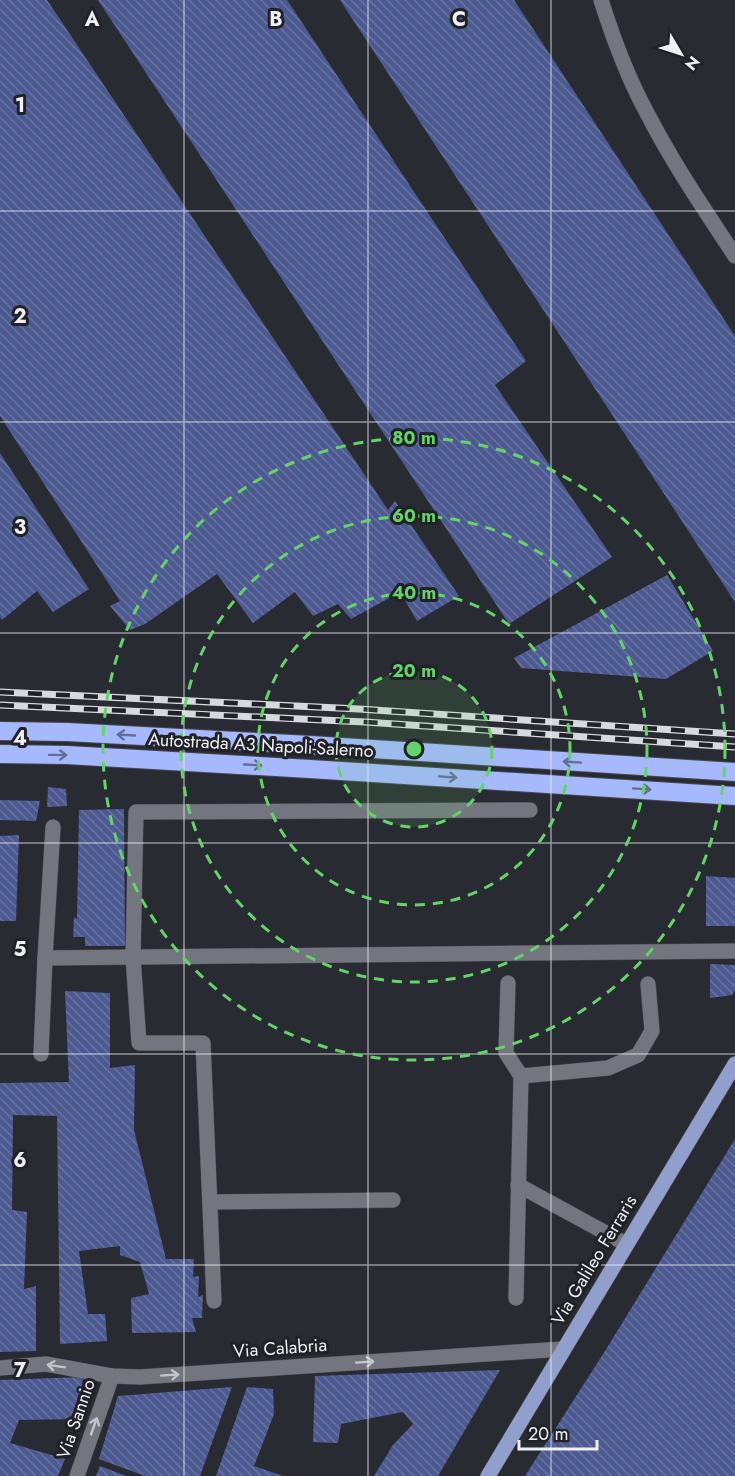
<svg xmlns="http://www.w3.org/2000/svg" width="735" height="1476" font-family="Jost,sans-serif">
<defs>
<pattern id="building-back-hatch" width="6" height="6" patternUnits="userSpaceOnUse" patternTransform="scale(1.5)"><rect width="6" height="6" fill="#4d5a91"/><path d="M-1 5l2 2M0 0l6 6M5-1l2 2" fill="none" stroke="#6772a1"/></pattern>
</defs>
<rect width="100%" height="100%" fill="#292b32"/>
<g fill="url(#building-back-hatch)">
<path d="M 0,0 L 47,0 L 388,510 L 395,501 L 459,596 L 417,621 L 400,592 L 351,619 L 338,604 L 313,616 L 295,592 L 253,623 L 217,574 L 145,624 L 130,630 L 110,606 L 120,601 L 0,416 Z"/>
<path d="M 98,0 L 287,0 L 526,361 L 495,385 L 612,557 L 509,624 Z"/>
<path d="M 340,0 L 514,0 L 735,336 L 735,602 Z"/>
<path d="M 0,453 L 89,589 L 53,612 L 37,591 L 2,620 L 0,617 Z"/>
<path d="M 667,575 L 713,651 L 666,679 L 521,668 L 514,658 Z"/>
<path d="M 48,787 L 66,789 L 67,806 L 47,807 Z"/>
<path d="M 0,800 L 40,801 L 36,821 L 0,820 Z"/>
<path d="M 124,809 L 125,946 L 85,946 L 85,937 L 73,937 L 74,917 L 77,919 L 79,810 Z"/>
<path d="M 19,835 L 16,921 L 0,921 L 0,836 Z"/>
<path d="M 706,876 L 735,878 L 735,926 L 706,926 Z"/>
<path d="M 710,964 L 735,965 L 735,990 L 732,995 L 710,998 Z"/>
<path d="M 65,991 L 110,993 L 110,1068 L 135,1065 L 134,1130 L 166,1259 L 194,1259 L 193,1277 L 199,1276 L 198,1297 L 203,1295 L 202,1318 L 192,1318 L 196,1332 L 132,1333 L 131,1298 L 149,1294 L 140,1262 L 120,1255 L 120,1246 L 79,1251 L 88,1314 L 105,1314 L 107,1341 L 60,1344 L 57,1116 L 13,1115 L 12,1210 L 27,1212 L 24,1289 L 36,1286 L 36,1351 L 0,1352 L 0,1083 L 69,1082 Z"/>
<path d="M 735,1139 L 735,1476 L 525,1476 L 605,1351 Z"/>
<path d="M 500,1370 L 438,1476 L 374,1476 L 393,1445 L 413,1424 L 403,1412 L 341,1424 L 338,1443 L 313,1442 L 315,1376 Z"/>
<path d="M 83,1377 L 77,1419 L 19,1420 L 10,1443 L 65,1459 L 58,1476 L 0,1476 L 0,1380 Z"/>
<path d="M 232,1387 L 200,1476 L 145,1476 L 99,1459 L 118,1396 Z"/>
<path d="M 247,1387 L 273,1389 L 274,1414 L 254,1466 L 283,1476 L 216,1476 Z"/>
<path d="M 100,1466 L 126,1476 L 96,1476 Z"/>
</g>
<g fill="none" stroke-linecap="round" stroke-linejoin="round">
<g stroke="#47494f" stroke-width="16">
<g id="minor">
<path d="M 601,0 C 613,38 627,76 646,111 C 672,162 704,209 735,256"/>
<path d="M 53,827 L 45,958 L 735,951"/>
<path d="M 508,983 L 506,1053 L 521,1076 L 516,1298"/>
<path d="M 41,1054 L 45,958"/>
<path d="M 521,1076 L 608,1068 L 638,1055 L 652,1031 L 648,984"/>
<path d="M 518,1185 L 626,1244"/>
<path d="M 210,1202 L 393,1200"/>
<path d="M 214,1301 L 203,1043 L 139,1043 L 133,957 L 136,812 L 530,810"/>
<path d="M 0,1368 L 46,1364 L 112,1376 L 140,1377 L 563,1349"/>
<path d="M 77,1476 L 112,1376"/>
</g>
</g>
<g stroke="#47494f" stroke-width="16">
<path id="major" d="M 488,1476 L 735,1064"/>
</g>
<g stroke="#47494f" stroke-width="20">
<g id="highway">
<path d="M 0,731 L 67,732 L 310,745 L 735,772"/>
<path d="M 0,754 L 67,755 L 310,769 L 735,796"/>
</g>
</g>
<use href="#minor" stroke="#73767e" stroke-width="15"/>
<use href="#major" stroke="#929ecb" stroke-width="15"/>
<use href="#highway" stroke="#a6b9ff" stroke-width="18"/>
<g stroke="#d8d9de" stroke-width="7">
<g id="rail">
<path d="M 0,692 L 359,709 L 735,734"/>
<path d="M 0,705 L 365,722 L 735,747"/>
</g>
</g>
<use href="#rail" stroke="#202228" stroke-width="4.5" stroke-dasharray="14" stroke-linecap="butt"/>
</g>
<defs><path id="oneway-shaft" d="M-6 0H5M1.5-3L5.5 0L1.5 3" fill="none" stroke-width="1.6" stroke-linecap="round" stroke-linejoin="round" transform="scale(1.5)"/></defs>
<g stroke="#636e94">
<use href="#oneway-shaft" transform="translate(126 735) rotate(-177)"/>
<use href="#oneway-shaft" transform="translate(58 755) rotate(1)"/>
<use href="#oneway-shaft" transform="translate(572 762) rotate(-176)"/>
<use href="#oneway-shaft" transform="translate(253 765) rotate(3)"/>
<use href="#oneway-shaft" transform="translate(448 777) rotate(4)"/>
<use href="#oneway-shaft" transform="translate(642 789) rotate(4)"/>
</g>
<g stroke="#c4c5cb">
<use href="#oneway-shaft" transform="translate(365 1362) rotate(-4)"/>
<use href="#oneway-shaft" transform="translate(56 1366) rotate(-171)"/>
<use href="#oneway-shaft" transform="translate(170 1375) rotate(-4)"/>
<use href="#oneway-shaft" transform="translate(94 1426) rotate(-71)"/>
</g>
<path fill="none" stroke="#eff0f5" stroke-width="1.5" stroke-opacity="0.55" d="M 184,0 L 184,1476M 368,0 L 368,1476M 551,0 L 551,1476M 0,211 L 735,211M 0,422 L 735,422M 0,633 L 735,633M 0,843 L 735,843M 0,1054 L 735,1054M 0,1265 L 735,1265"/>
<circle cx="414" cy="749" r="78" fill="#64d468" fill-opacity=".12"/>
<g fill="none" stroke="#64d468" stroke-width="3" stroke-dasharray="10 8">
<circle cx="414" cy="749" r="78"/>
<circle cx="414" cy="749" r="156"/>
<circle cx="414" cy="749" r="233"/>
<circle cx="414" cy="749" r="311"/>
</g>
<g text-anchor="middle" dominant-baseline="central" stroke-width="6" stroke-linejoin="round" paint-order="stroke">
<g font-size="18" fill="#eff0f5" stroke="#202228">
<text transform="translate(261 745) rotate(3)">Autostrada A3 Napoli-Salerno</text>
<text transform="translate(594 1260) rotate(-59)">Via Galileo Ferraris</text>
<text transform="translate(280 1348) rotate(-4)">Via Calabria</text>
<text transform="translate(76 1419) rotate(-71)">Via Sannio</text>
</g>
</g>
<g font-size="20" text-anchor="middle" font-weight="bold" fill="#eff0f5" stroke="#202228" stroke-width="6" stroke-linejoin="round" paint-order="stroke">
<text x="92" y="26">A</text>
<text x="276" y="26">B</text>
<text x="459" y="26">C</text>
<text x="20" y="112">1</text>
<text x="20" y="323">2</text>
<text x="20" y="534">3</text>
<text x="20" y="745">4</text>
<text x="20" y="956">5</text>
<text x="20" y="1167">6</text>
<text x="20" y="1377">7</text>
</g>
<circle cx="414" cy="749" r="9" fill="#64d468" stroke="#202228" stroke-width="3"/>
<g font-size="18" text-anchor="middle" font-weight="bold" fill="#64d468" stroke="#202228" stroke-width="6" stroke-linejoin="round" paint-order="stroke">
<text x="414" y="444">80 m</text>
<text x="414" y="522">60 m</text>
<text x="414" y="599">40 m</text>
<text x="414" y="677">20 m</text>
</g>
<g transform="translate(681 54) rotate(129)" stroke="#202228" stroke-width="4.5" paint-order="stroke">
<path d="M0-4.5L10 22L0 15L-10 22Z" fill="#eff0f5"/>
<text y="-9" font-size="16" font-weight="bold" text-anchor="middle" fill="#eff0f5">N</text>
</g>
<path d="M519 1440v9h78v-9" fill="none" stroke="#eff0f5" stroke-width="3"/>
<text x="528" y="1440" font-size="18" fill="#eff0f5" stroke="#202228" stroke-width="4.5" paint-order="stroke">20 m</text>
</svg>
